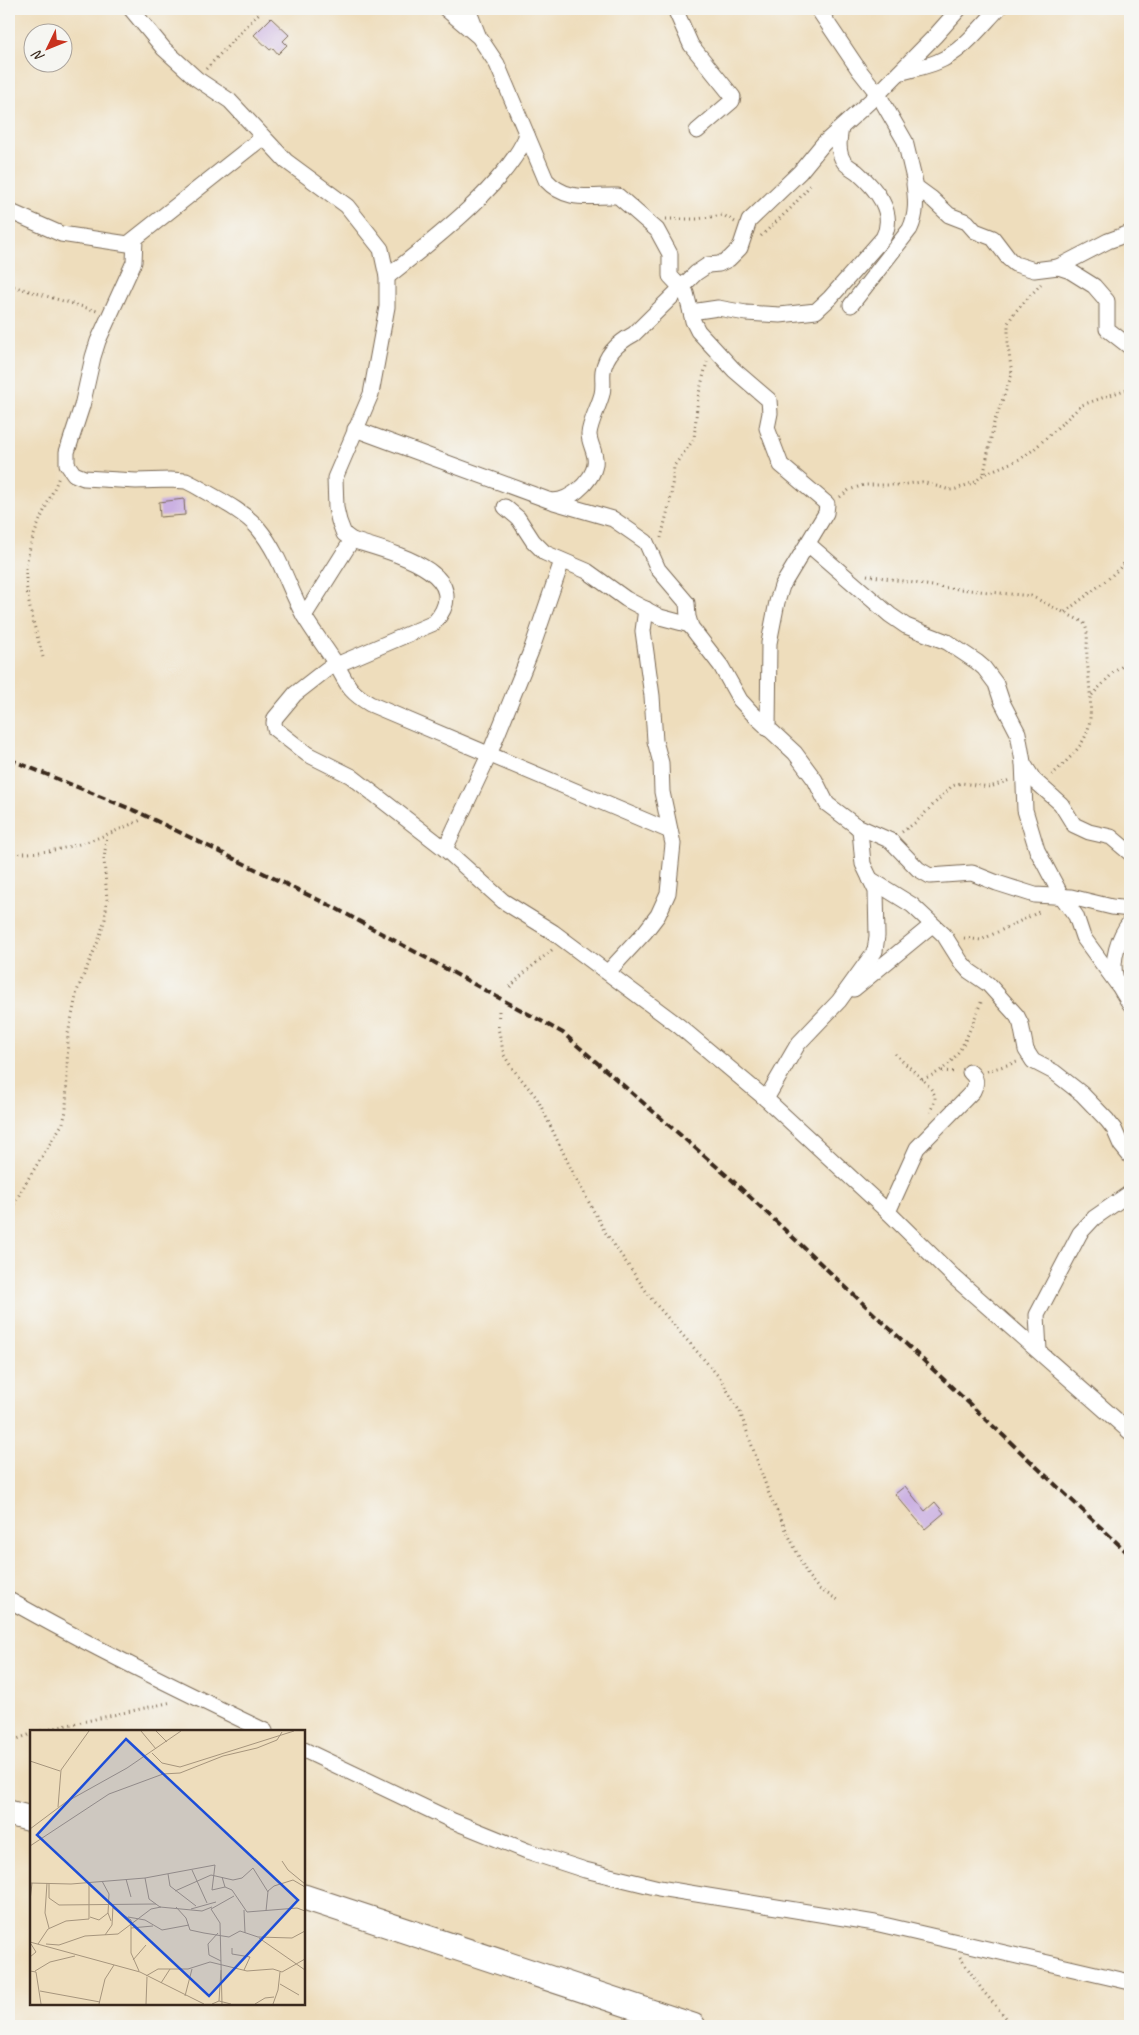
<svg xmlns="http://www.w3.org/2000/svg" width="1139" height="2035" font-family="Caveat,sans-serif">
<rect width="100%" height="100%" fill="#f6f6f2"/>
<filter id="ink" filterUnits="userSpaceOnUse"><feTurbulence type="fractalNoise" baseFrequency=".02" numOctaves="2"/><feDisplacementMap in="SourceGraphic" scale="10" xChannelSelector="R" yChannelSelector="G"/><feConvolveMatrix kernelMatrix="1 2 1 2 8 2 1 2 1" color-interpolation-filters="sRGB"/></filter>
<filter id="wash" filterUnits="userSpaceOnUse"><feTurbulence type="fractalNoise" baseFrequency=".0096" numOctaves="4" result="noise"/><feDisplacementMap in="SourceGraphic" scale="20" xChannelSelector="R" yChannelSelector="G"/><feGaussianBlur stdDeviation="1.12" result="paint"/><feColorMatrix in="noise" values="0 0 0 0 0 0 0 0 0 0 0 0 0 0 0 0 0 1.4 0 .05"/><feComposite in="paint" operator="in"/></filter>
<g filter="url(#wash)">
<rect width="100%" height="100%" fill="#eeddbc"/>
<g id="blocks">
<g fill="#cbb1e2">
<path d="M 271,18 L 289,35 L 283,41 L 287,45 L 278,54 L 273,48 L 270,50 L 254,35 Z"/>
<path d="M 184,499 L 185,515 L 160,517 L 159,502 Z"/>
<path d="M 905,1486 L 925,1511 L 935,1502 L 944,1513 L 925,1529 L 895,1494 Z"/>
</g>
</g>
</g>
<g filter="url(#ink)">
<use href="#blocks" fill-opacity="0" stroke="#7a6955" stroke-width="1"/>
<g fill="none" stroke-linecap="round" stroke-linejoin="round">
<g stroke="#7a6955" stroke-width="17">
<g id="minor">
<path d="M 131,9 L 164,49 L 197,79 L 230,101 L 286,161 L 347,206 L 381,249 L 387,277 L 387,307 L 371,394 L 335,478 L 336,508 L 339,521 L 344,534 L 352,540 L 304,616"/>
<path d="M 446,9 L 479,37 L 497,64 L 546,180 C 567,203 591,195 618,196 L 657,230 L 670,254 L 670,276 L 686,293 L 693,321 L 698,331 L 734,370 L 769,400 L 770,413 L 767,428 L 781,465 L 827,504 L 826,513 L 782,586 L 777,602 L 769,643 L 768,729"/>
<path d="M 468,9 L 478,35"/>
<path d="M 675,9 L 691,45 L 733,97 L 732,101 L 697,131"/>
<path d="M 818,9 L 859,70 L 878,94 L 905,141 L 916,187 L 931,198 L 949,215 L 967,222 L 975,231 L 993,238 L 1009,259 L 1015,264 L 1034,270 L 1058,267 L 1070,271 L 1094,286 L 1107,301 L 1107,329 L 1130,347"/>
<path d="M 899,73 C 912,69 925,67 937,62 C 962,52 980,28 998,9"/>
<path d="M 9,211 L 61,234 L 128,244 L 262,138"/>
<path d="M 135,239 L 134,262 L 98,341 L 93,357 L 82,406 L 67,452 L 67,464 L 74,474 L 84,478 L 136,481 L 170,480 L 186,481 L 194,485 C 214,497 244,511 258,528 C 280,554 288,587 304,616 C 314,633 326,648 336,664 C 348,685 348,691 370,704 L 670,831"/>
<path d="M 1058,267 L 1108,241 L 1130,233"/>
<path d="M 387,277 C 431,242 505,186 527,135"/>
<path d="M 851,305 L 910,229 C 917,214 916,200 914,184"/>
<path d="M 691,312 L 718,308 L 746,313 L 780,315 L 816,311 L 830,298 L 883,238 C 897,212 875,188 857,172 C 853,169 847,166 844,162 C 837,152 839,139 841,128"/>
<path d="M 355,429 L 548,500 C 566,505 593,482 595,464 C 597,454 589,444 589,434 C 590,422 599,406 602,394 C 604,386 602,378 603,371 C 606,353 619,342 634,334 L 696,273 L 708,265 L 719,264 L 729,259 L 740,248 L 749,221 L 800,172 L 823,144 L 878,94 L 935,36 L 959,9"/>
<path d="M 554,502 L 613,519 L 646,542 L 658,569 L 687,603 L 688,617 L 691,627 L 721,666 L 740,700 L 752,713 L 795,753 L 815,780 L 827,804 L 855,825 L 860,830 L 863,864 L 876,891 L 877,936 L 875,951 L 839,1001 L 798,1044 L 766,1099"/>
<path d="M 505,507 L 518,518 L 533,541 L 545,553 L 587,571 L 626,599 L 660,617 L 690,625"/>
<path d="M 352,540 C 386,551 479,572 434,623 L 327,669 L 295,694 L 275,718 L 274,723 L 275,729 L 307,754 L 351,776 L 445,849 L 503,901 L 553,932 L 679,1026 L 766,1099 L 888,1212 L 955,1278 L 1130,1432"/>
<path d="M 808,544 L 890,615 L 906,626 L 947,642 L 977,662 L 984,668 L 996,684 L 1002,702 L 1018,733 L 1023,762 L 1025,810 L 1037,850 L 1062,897 L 1076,916 L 1083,937 L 1118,985"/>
<path d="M 1023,763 L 1034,780 L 1061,804 L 1074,825 L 1089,832 L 1111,837 L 1130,853"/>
<path d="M 855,825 L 891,841 L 918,869 L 930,876 L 972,873 L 997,883 L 1035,895 L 1071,897 L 1112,907 L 1130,909"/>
<path d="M 445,849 L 489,755 L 531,651 L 562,561"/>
<path d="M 870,879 L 912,905 L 944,935 L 961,962 L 969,971 L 988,984 L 1017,1016 L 1021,1024 L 1026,1050 L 1033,1061 L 1054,1072 L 1082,1094 L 1107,1120 L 1114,1129 L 1121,1145 L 1130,1156"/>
<path d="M 1130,922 C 1119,936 1110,961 1116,979 C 1119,988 1125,996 1130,1004"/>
<path d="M 608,972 L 645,932 L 658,915 L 668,893 L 673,844 L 662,792 L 661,763 L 655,741 L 652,696 L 643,631 L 646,609"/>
<path d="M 854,989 L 932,925"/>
<path d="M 888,1212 L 917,1148 L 973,1091 C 977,1083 977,1078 970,1072"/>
<path d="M 1039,1350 L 1037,1315 L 1080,1233 L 1094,1218 L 1130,1193"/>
<path d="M 9,1600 C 92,1647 178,1689 265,1731"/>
<path d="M 304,1750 L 453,1821 L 527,1851 L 585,1870 L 659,1888 L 875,1923 L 1130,1982"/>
</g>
</g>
<g stroke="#7a6955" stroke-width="27">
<g id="trunk">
<path d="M 9,1813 L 31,1819"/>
<path d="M 304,1897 L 693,2026"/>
</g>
</g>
<g stroke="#7a6955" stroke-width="3" stroke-dasharray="1 4" stroke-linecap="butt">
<path d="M 206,69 L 263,9"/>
<path d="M 666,219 L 697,219 L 723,215 L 735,222"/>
<path d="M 761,236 L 792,207 L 812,183"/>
<path d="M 9,285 L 97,311"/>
<path d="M 984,473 L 994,423 L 1012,374 L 1008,347 L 1008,323 L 1014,313 L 1041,284"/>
<path d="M 840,497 L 849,490 L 864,485 L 899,485 L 922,482 L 950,490 L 956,489 L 975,482 L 984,474 L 1020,459 L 1033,450 L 1082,405 L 1130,388"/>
<path d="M 661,538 L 671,497 L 674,466 L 694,439 L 698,397 L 707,362"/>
<path d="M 867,575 L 938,587 L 1031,596 L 1083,622 C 1090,631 1086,645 1087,656 C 1088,678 1095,715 1086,735 C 1079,751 1063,764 1051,776"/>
<path d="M 1065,612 L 1108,579 L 1130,558"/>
<path d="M 43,657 C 36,631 27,605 26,578 C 24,546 47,507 59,477"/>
<path d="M 1092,695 L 1114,672 L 1130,661"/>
<path d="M 902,832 L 916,822 L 952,786 L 961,783 L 990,787 L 1010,780"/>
<path d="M 9,853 C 59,855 96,840 141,820"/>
<path d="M 964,938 L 981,940 L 1041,911"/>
<path d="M 510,987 L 523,974 L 553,949"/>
<path d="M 499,1011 L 498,1028 L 504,1055 L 512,1068 L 537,1098 L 572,1171 L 605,1232 L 653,1301 L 720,1378 L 740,1412 L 769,1494 L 808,1576 L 819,1589 L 840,1601"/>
<path d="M 895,1054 C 904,1064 933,1085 935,1097 C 935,1102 932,1108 930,1112"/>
<path d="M 942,1071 L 956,1072"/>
<path d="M 987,1071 L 1017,1062"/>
<path d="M 922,1079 C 960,1068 968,1033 982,1000"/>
<path d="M 9,1213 L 28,1179 L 63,1123 L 66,1111 L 68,1034 L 73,1011 L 77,991 L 99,939 L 105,919 L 107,900 L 104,859 L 107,835"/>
<path d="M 41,1731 L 172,1702"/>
<path d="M 9,1742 L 31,1734"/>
<path d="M 960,1957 L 983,1991 L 1013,2026"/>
</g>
<use href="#minor" stroke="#fff" stroke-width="15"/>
<use href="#trunk" stroke="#fff" stroke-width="25"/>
<path stroke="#3b2a1e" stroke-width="4" stroke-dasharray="8 4" stroke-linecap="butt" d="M 9,759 L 138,812 L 337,909 L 563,1033 L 732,1180 L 1130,1555"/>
</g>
</g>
<g transform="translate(30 1730)">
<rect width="275" height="275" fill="#eeddbc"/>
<path fill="none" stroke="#a6957d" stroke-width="1" d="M 111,1 L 126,19M 126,1 L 137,12M 122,23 L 132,33 L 150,37 L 264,1M 0,31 L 30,41M 28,77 L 31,40 L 59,1M 0,99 L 36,72 L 97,38 L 151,1M 0,116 L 79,64 L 133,44 L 150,43 L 193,26 L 227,18 L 247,10 L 252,2M 252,131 L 258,140 L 275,154M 162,140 L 177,173M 138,144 L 140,156 L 166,176M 192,147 L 195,157 L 202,160 L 217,182 L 267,178 L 275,181M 115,148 L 119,169 L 130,177 L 172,181 L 182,177M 96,149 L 101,167M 72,151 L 79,164 L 78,183 L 81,191M 0,153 L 41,154 L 115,148 L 185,135 L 182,160 L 195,157M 17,153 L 15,183 L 19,198M 19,153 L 19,168 L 29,175 L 126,174M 145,161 L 181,145 L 203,150 L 212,148 L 223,138 L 238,162M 0,171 L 2,153M 146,177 L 156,188 L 160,200 L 174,203 L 199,207 L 210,201 L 228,207 L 262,208 L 275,201M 83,178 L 101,190 L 101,223 L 109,241M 161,179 L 186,172M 214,180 L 215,203M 236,181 L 238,161 L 244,156 L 263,150 L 275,157M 60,187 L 69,190 L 78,183M 98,187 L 115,190 L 132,200 L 159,195M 101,198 L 123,196M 188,203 L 178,214 L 179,225 L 191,231M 75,205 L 82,195 L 83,176M 229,208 L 275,240M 0,212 L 110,242 L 174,274M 8,214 L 18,199 L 36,191 L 59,189 L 59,152M 16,214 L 29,215 L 55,206 L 88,204 L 121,179 L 131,177M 202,218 L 202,224 L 220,227 L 214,240M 0,227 L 6,222 L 1,214M 103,230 L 116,215M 0,241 L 6,242 L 11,274M 5,241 L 20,232 L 45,226M 116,246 L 128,239 L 158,239 L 180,232 L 217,241 L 243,239 L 252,242 L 275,229M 131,253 L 140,239M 250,254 L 269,265M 10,261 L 70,272M 155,266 L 162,239M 189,271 L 191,240M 69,274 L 75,249 L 84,235M 116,274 L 117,247M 182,274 L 189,271 L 201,274M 192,274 L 190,193 L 181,179 L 204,166M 225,274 L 235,268 L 244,267M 243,274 L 248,260 L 250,242"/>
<path fill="#1d4ed8" fill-opacity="0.15" stroke="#1d4ed8" stroke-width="2.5" d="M 96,9 L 268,170 L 179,266 L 7,105 Z"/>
<rect width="275" height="275" fill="none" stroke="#3b2a1e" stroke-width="2.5"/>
</g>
<rect width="1139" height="2035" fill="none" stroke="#f6f6f2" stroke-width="30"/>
<g transform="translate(48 48) rotate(227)"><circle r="24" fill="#f6f6f2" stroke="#aba49d"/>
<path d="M0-4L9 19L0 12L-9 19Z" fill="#c8321e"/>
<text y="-8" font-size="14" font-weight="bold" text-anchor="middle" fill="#3b2a1e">N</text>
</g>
</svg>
